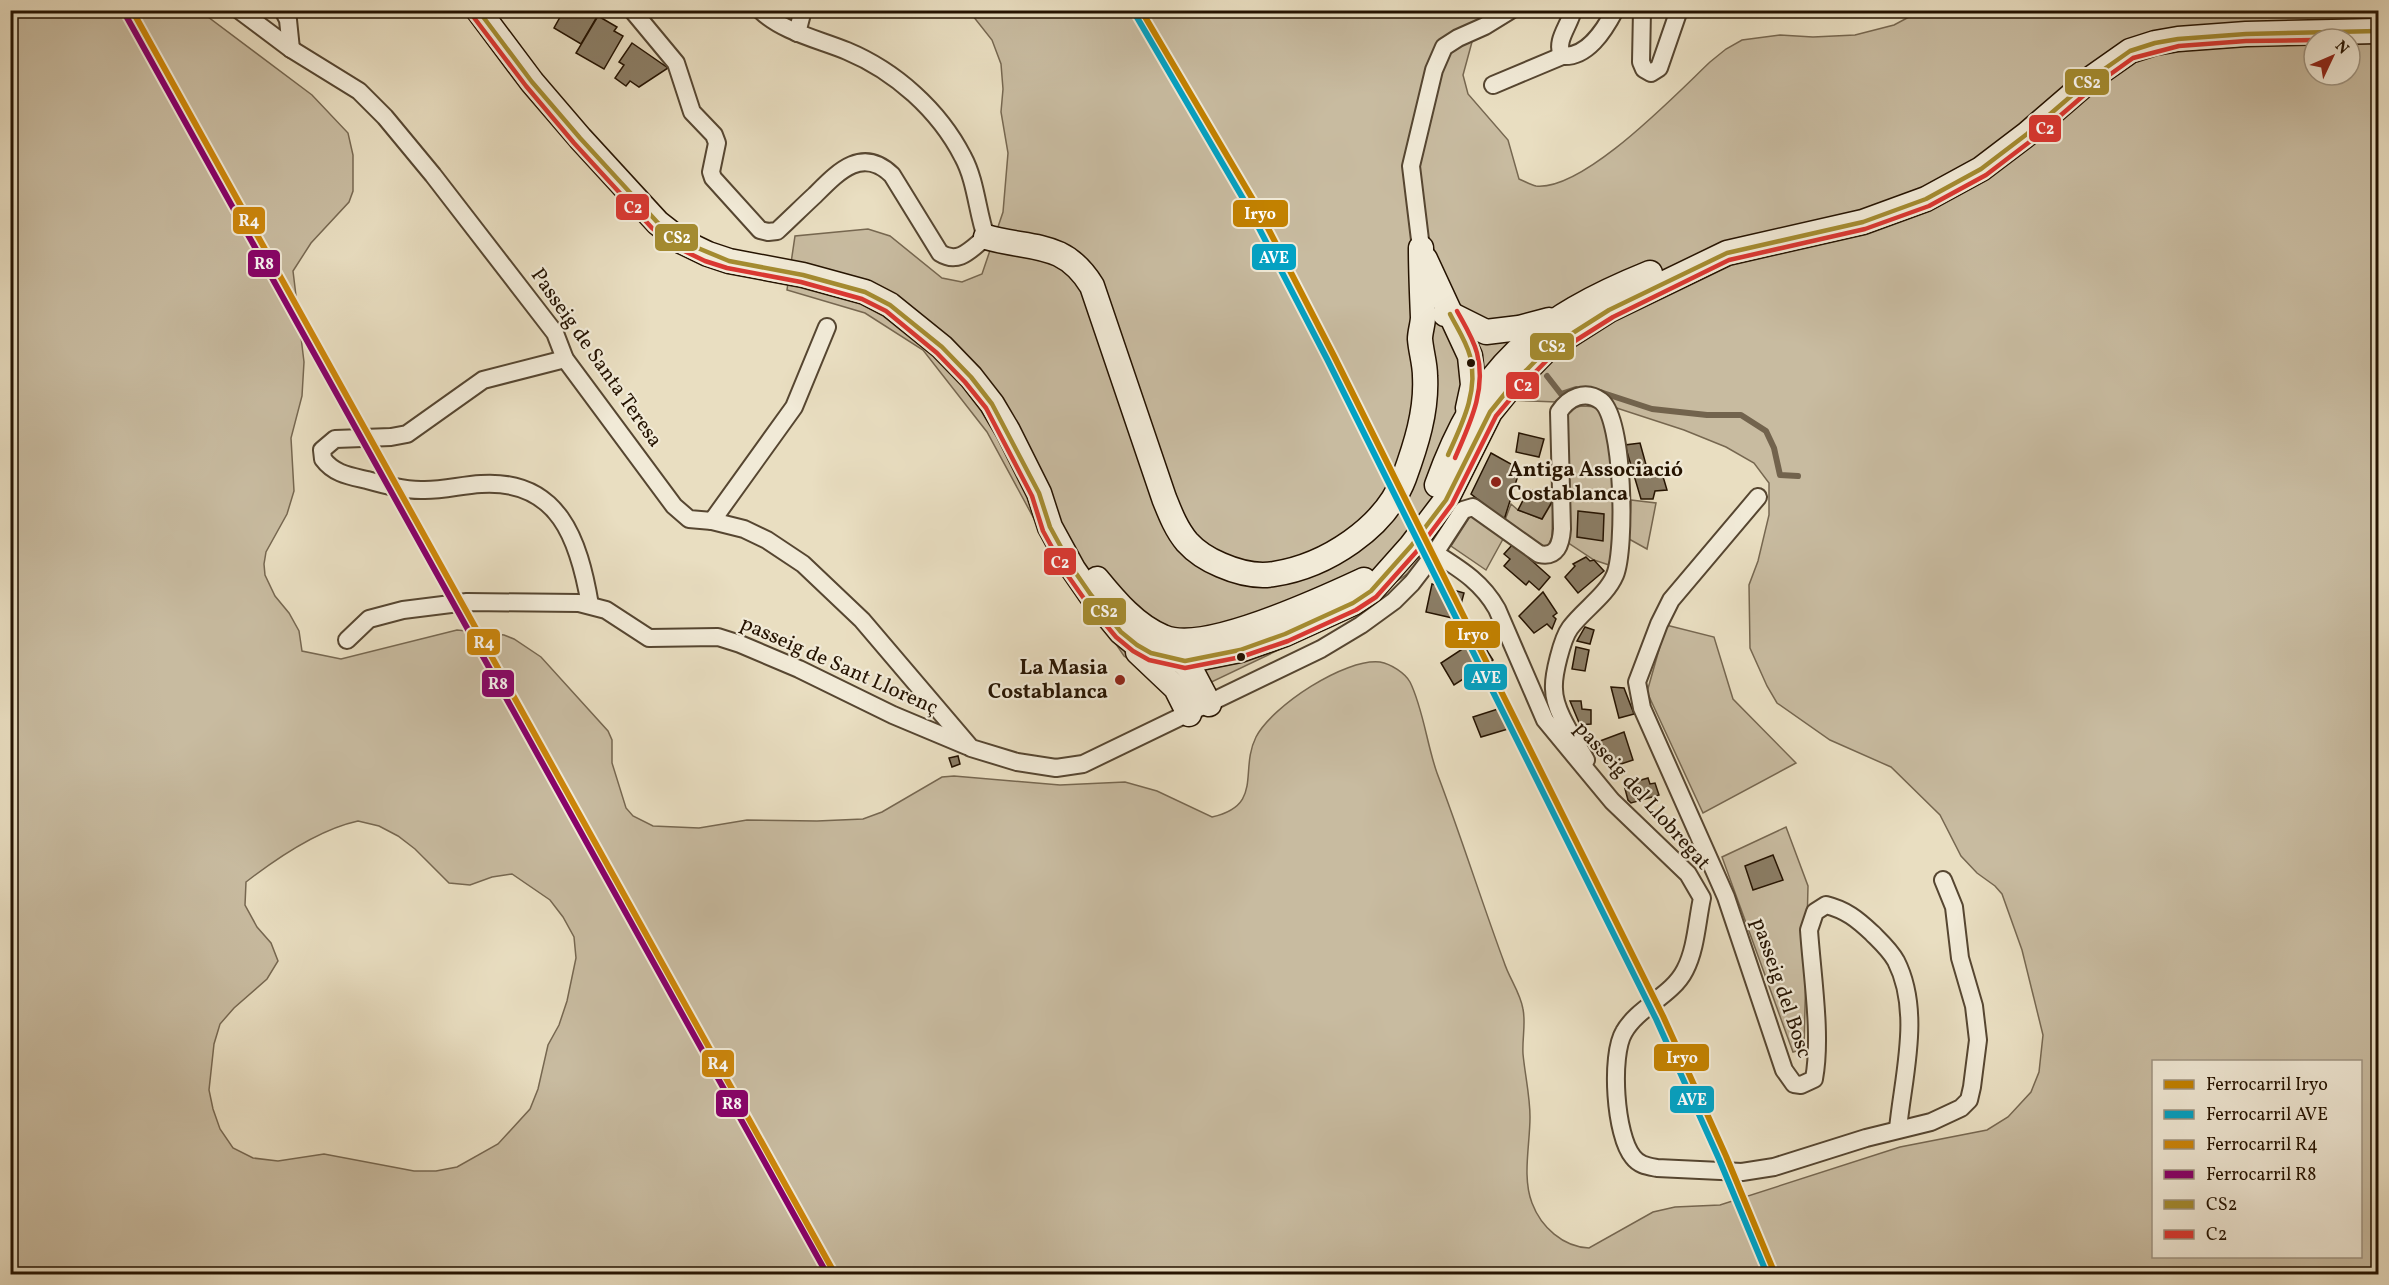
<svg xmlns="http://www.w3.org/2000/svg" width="2389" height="1285" font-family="Vollkorn,serif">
<rect width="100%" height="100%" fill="#e9dec1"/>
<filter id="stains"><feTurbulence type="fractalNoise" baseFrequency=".00333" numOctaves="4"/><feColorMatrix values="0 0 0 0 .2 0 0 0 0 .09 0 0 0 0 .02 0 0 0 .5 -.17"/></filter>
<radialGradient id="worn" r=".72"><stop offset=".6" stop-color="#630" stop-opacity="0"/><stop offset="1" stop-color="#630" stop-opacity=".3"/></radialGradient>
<g fill="#c8bba0" stroke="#766750" stroke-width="1.5" fill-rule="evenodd">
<path d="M 1922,10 L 2378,11 L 2378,1274 L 11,1274 L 10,11 L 200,11 L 312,95 L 348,133 L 353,155 L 353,191 L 349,202 L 311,243 L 293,271 L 304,362 L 302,396 L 291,438 L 294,491 L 287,514 L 266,552 L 264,564 L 265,575 L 275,596 L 289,613 L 299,631 L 302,651 L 341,659 L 457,630 L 504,635 L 514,639 L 541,657 L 608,731 L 612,740 L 612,763 L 626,808 L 633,816 L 653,826 L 699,828 L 747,820 L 817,821 L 863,819 L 882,812 L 942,777 L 954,776 L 1060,785 L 1125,782 L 1157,791 L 1212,817 C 1264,805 1239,771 1256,737 C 1272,706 1345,658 1380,662 C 1391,664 1405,673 1410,682 C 1423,708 1427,745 1437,773 C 1461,836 1481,900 1504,962 C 1509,978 1520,992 1523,1009 C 1526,1024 1522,1039 1523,1054 C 1525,1075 1530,1096 1530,1117 C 1530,1145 1522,1177 1532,1203 C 1541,1227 1563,1247 1589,1248 L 1653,1212 L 1675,1207 L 1720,1205 L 1900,1147 L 1987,1130 L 2008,1117 L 2031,1092 L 2039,1072 L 2043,1035 L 2022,950 L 2002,894 L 1995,886 L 1977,873 L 1961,856 L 1940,815 L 1891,767 L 1830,740 L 1777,703 L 1767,686 L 1750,648 L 1749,585 L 1758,561 L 1769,515 L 1769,483 L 1754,463 L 1726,447 L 1684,430 L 1583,397 L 1557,402 L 1508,400 L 1475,448 L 1421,561 L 1413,570 L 1337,622 L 1199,688 L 1153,676 L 1124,656 L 1045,539 L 987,432 L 923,350 L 865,313 L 787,290 L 795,236 L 868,229 L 890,236 L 942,278 L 962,282 L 982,274 L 1003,212 L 1008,153 L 1001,112 L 1003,89 L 1001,64 L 992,40 L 969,11 L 1483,11 L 1479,16 L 1463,75 L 1468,94 L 1508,140 L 1519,179 C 1524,181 1531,185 1536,186 C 1584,191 1676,94 1710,62 L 1726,49 L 1742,40 L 1780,35 L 1813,37 L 1855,35 L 1894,25 ZM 2314,39 L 2350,39 L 2350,75 L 2314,75 ZM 358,821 L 379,826 L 398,836 L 415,849 L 449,883 L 470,885 L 492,877 L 512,874 L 550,900 L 563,917 L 574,937 L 576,958 L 567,1001 L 559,1025 L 548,1045 L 538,1089 L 530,1109 L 498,1144 L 457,1167 L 436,1171 L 414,1171 L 324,1154 L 278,1161 L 253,1158 L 233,1148 L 220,1129 L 213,1109 L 209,1090 L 214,1044 L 220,1024 L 234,1008 L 267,979 L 278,961 L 271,943 L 257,927 L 245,905 L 246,882 C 277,858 321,829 358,821 ZM 2154,1062 L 2360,1062 L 2360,1256 L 2154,1256 Z"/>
<path d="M 1582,406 L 1600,407 L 1608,421 L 1619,508 L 1609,565 L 1594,560 L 1567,542 L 1563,420 L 1571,408 Z"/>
<path d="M 1631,500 L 1656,503 L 1647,549 L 1629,539 Z"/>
<path d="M 1553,501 L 1552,537 L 1548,546 L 1538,545 L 1505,520 L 1511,504 L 1518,510 L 1542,519 Z"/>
<path d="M 1471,515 L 1503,539 L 1486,570 L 1451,546 Z"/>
<path d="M 1666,625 L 1714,637 L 1733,699 L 1796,763 L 1703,813 L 1647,692 Z"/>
<path d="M 1786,827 L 1808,886 L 1804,1049 L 1793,1052 L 1722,857 Z"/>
</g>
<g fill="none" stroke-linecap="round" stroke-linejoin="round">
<g stroke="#72634d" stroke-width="6">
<path d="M 1547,376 L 1561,394 L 1576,389"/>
<path d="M 1597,391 L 1652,409 L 1707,415 L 1741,415 L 1766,431 L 1774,448 L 1780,475 L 1798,476"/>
</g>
</g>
<g fill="#8b7d65" stroke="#251301" stroke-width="1.5">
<path d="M 564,10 L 601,10 L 581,44 L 554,28 Z"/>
<path d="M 598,16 L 617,27 L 614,31 L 623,36 L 604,69 L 576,53 Z"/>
<path d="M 632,43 L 668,68 L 639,87 L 630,81 L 626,86 L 615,78 L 624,65 L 619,62 Z"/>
<path d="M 1519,433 L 1544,439 L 1539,457 L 1516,452 Z"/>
<path d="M 1640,443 L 1648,472 L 1662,473 L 1667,490 L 1655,491 L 1653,499 L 1641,499 L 1625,445 Z"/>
<path d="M 1491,453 L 1520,469 L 1504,520 L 1471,494 Z"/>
<path d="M 1529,489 L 1553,500 L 1542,519 L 1518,510 Z"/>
<path d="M 1578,511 L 1604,514 L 1603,541 L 1577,537 Z"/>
<path d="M 1513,544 L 1550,577 L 1539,590 L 1529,581 L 1526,585 L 1504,566 L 1510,559 L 1504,554 Z"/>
<path d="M 1586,557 L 1590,561 L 1594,560 L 1604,571 L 1578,593 L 1565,577 L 1575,566 L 1573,564 Z"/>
<path d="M 1432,584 L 1464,593 L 1457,619 L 1426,612 Z"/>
<path d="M 1543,592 L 1557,613 L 1553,616 L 1556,619 L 1552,629 L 1547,624 L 1534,633 L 1519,616 Z"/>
<path d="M 1585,627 L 1594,630 L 1590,644 L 1577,641 Z"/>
<path d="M 1479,638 L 1493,660 L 1454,685 L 1441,663 Z"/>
<path d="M 1576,647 L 1589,650 L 1585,671 L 1572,669 Z"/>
<path d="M 1611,687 L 1624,688 L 1634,714 L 1619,718 Z"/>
<path d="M 1570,701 L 1581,701 L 1582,709 L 1591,710 L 1591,724 L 1580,725 Z"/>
<path d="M 1501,708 L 1502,716 L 1513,712 L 1518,726 L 1481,737 L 1473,717 Z"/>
<path d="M 1624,732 L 1633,760 L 1609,768 L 1600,741 Z"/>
<path d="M 958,756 L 960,764 L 952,767 L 949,758 Z"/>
<path d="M 1648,778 L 1650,784 L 1655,783 L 1659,795 L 1631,803 L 1628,800 L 1624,785 Z"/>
<path d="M 1773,855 L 1783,880 L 1753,890 L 1745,866 Z"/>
</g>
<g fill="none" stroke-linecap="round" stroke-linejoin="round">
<g stroke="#564631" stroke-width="20">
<g id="street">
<path d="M 239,10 L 291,49 L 359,91 L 385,117 L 433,175 L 555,333 L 565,359 L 674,506 L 689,519 L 712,521 L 744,529 L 767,540 L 803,564 L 862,620 L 971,748 L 1017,762 L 1056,768 L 1083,764 L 1321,649 L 1361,625 L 1394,601 L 1412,583 L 1435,553 C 1460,569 1482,582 1497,609 L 1545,720 L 1612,801 L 1688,874 L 1702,898 C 1697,921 1696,949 1685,970 C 1672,996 1638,1007 1624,1032 C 1610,1055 1615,1136 1633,1157 C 1639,1165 1647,1166 1657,1168 L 1742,1172 L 1774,1167 L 1866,1138 L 1931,1122 L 1961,1108 L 1969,1100 L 1972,1087 L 1978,1040 L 1974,1006 L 1960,958 L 1954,907 L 1943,880"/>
<path d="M 283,10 L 288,20 L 291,49"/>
<path d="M 632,10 L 676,63 L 692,112 L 714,135 L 717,143 L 711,172 L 713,178 L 760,230 L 768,232 L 777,231 C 790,219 802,207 815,195 C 838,172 862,146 892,175 L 940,253 C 959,265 971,249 986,237 C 977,211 976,181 963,157 C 939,110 895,71 847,51 C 818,39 783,32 760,10"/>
<path d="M 1573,10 C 1569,27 1555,40 1562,56 C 1587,58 1604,31 1615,10"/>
<path d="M 1642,10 L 1641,62 L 1644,69 L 1651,73 L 1659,68 L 1679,10"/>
<path d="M 797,33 L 803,10"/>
<path d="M 1493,85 L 1562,56"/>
<path d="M 1421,248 L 1411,166 L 1434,70 L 1444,47 L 1458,38 L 1485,26 L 1511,10"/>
<path d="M 565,359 L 483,380 L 407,434 L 391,437 L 335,439 L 322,450 L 323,459 C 334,474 350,476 367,480 C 385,485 403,490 421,490 C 442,491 461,485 481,484 C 559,479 579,540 590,605"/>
<path d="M 1758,497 L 1671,600 L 1659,624 L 1637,682 L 1642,708 L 1726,897 L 1784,1070 L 1794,1084 L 1801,1085 L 1814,1079 C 1822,1036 1812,975 1809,930 L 1815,912 L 1826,905 C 1846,910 1857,919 1872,933 C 1881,942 1890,950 1896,961 C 1922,1012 1903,1076 1898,1129"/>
<path d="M 712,521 L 794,407 L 827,327"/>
<path d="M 1435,553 L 1463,510 L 1473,507 L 1539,554 C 1557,558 1561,544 1562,529 L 1559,412 C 1568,398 1585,389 1601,401 C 1624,419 1626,548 1615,575 C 1606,596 1583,610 1570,628 C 1562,639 1553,675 1554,689 C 1554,711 1575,740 1586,760"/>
<path d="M 347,640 L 369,619 L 403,610 L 467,602 L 579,603 L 606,610 L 649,638 L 718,637 L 740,644 L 799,669 L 893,715 L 967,746"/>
</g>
</g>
<g stroke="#251301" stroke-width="27">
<g id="secondary">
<path d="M 478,10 L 532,82 L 580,138 L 658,223 L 681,241 L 708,254 L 729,261 L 803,275 L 865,292 L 890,305 L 942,347 L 971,377 L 992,404 L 1008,431 L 1039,493 L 1050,527 L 1073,569 L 1091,595 L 1121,632 L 1137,645 L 1151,653 L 1185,661 L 1240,650 L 1285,634 L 1353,603 L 1371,591 L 1411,546 L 1446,500 L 1490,412 L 1511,386 L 1546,350 L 1609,310 L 1727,253 L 1863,222 L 1926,199 L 1981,169 L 2027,134 L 2093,77 L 2130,51 L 2155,43 L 2178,39 L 2246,34 L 2378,31"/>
<path d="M 986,237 C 1031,250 1064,240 1092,286 L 1164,498 C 1170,513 1176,529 1187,542 C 1196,552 1209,560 1221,565 C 1237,572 1256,577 1274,574 C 1326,566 1385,528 1404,478 C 1416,445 1427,411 1425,376 C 1425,363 1421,352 1420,339 C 1420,332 1423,324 1423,317 C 1422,294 1421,271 1421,248"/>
<path d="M 1425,259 L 1470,356 L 1473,385 L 1468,408"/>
<path d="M 1445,314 L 1450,314 L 1486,332 L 1519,328 L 1549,320"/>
<path d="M 1437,485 C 1479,367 1536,319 1650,273"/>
<path d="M 1097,579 C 1115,601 1136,626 1163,637 C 1204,655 1323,599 1364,580"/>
<path d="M 1138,652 L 1176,688 L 1189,714"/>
<path d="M 1174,652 L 1191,670 L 1209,704"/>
</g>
</g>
<use href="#street" stroke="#f1ead7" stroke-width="16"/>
<use href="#secondary" stroke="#f1ead7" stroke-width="24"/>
<g stroke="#f1ead7" stroke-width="9">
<g id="bus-1">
<path d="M 478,10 L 532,82 L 580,138 L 658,223 L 681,241 L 729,261 L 803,275 L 865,292 L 890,305 L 942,347 L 971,377 L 992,404 L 1039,493 L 1050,527 L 1073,569 L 1091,595 L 1121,632 L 1137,645 L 1151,653 L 1185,661 L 1240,650 L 1285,634 L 1353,603 L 1371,591 L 1411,546 L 1446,500 L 1490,412 L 1511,386 L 1546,350 L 1609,310 L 1727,253 L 1863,222 L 1926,199 L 1981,169 L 2027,134 L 2093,77 L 2130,51 L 2155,43 L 2178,39 L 2246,34 L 2378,31"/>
<path d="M 1448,455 C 1462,424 1479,391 1470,356 C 1466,341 1457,328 1450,314"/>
</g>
</g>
<g stroke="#f1ead7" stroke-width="9">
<g id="bus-2">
<path d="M 472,15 L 526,86 L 574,143 L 652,228 L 676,247 L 705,261 L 727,268 L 801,282 L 862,299 L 886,311 L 937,353 L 965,382 L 986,408 L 1032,496 L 1043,531 L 1066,573 L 1085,600 L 1116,637 L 1133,651 L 1149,660 L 1185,668 L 1241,657 L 1288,641 L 1356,610 L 1376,597 L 1417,551 L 1452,504 L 1496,416 L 1517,391 L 1551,356 L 1613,317 L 1729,260 L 1865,229 L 1929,206 L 1986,175 L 2032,140 L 2098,83 L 2133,58 L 2179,46 L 2246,41 L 2314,40"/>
<path d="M 1455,458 C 1469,425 1487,390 1477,353 C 1473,338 1464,324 1457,311"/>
</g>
</g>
<use href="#bus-1" stroke="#a48b30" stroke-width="4.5"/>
<use href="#bus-2" stroke="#da3832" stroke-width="4.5"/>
<g stroke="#f1ead7" stroke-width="10">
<path id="rail-1" d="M 1141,10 L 1255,203 L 1334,356 L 1663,1016 L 1726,1156 L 1775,1274"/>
</g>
<g stroke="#f1ead7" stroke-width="10">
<path id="rail-2" d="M 1135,14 L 1248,207 L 1327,359 L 1656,1019 L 1719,1159 L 1767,1274"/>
</g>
<g stroke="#f1ead7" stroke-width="10">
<path id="rail-3" d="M 132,10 L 835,1274"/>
</g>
<g stroke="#f1ead7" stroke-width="10">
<path id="rail-4" d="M 125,14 L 827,1274"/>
</g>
<use href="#rail-1" stroke="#c28100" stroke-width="6"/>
<use href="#rail-2" stroke="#02a2c4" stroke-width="6"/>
<use href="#rail-3" stroke="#cc860b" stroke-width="6"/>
<use href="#rail-4" stroke="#88006a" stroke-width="6"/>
</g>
<g fill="#251301" stroke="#f1ead7" stroke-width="2">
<circle cx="1471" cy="363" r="5"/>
<circle cx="1241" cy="657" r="5"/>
</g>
<g fill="#8f2418" stroke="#f1ead7" stroke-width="2">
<circle cx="1496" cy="482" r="6"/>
<circle cx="1120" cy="680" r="6"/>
</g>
<g text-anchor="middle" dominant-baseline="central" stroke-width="4.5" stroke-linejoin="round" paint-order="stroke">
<g font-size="21" fill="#251301" stroke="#f1ead7">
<text transform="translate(596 358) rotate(55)">Passeig de Santa Teresa</text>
<text transform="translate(839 666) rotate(24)">passeig de Sant Llorenç</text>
<text transform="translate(1642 796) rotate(48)">passeig del Llobregat</text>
<text transform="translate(1781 988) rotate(71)">passeig del Bosc</text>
</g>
<g font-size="21" font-weight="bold" fill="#251301" stroke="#f1ead7" text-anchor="start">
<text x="1508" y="470">Antiga Associació<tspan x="1508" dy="24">Costablanca</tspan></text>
<text x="1108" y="668" text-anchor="end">La Masia<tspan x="1108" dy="24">Costablanca</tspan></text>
</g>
</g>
<g stroke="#f1ead7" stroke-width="2">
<rect x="2064" y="68" width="46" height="28" rx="6" fill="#a48b30"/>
<rect x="2028" y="114" width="34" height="29" rx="6" fill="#da3832"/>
<rect x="615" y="193" width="35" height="28" rx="6" fill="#da3832"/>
<rect x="1232" y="199" width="57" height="29" rx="6" fill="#c28100"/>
<rect x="232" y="206" width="34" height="29" rx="6" fill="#cc860b"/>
<rect x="654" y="223" width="45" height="29" rx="6" fill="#a48b30"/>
<rect x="1251" y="243" width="46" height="28" rx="6" fill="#02a2c4"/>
<rect x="247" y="249" width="34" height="29" rx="6" fill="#88006a"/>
<rect x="1529" y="332" width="46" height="29" rx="6" fill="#a48b30"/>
<rect x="1505" y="371" width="35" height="29" rx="6" fill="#da3832"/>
<rect x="1043" y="547" width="34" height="29" rx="6" fill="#da3832"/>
<rect x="1082" y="597" width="45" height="29" rx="6" fill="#a48b30"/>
<rect x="1444" y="620" width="57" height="29" rx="6" fill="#c28100"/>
<rect x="466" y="628" width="35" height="28" rx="6" fill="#cc860b"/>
<rect x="1463" y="663" width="45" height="28" rx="6" fill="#02a2c4"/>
<rect x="481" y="669" width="34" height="29" rx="6" fill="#88006a"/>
<rect x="1653" y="1043" width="57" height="29" rx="6" fill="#c28100"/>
<rect x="701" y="1049" width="34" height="29" rx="6" fill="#cc860b"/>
<rect x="1669" y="1085" width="46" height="29" rx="6" fill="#02a2c4"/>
<rect x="715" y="1089" width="34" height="29" rx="6" fill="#88006a"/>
</g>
<g font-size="16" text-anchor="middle" font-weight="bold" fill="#fff">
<text x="2087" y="88">CS2</text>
<text x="2045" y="134">C2</text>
<text x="633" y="213">C2</text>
<text x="1260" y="219">Iryo</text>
<text x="249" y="226">R4</text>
<text x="677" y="243">CS2</text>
<text x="1274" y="263">AVE</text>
<text x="264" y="269">R8</text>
<text x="1552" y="352">CS2</text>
<text x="1523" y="391">C2</text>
<text x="1060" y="568">C2</text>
<text x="1104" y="617">CS2</text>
<text x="1473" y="640">Iryo</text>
<text x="484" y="648">R4</text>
<text x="1486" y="683">AVE</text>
<text x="498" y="689">R8</text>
<text x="1682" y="1063">Iryo</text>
<text x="718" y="1069">R4</text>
<text x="1692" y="1105">AVE</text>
<text x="732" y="1109">R8</text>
</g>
<rect width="2389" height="1285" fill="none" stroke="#e9dec1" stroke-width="36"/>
<rect x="12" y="12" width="2365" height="1261" fill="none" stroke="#251301" stroke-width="3"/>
<rect x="18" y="18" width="2353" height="1249" fill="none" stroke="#251301" stroke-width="1.5"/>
<rect x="2152" y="1060" width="210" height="198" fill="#f1ead7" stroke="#9f9481" stroke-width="1.5"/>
<rect x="2164" y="1080" width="30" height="9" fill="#c28100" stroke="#9f9481" stroke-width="1.5"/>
<text x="2206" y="1090" font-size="18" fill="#251301">Ferrocarril Iryo</text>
<rect x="2164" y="1110" width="30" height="9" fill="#02a2c4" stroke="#9f9481" stroke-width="1.5"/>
<text x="2206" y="1120" font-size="18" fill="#251301">Ferrocarril AVE</text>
<rect x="2164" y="1140" width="30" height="9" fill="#cc860b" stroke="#9f9481" stroke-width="1.5"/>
<text x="2206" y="1150" font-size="18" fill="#251301">Ferrocarril R4</text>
<rect x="2164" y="1170" width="30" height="9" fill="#88006a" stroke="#9f9481" stroke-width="1.5"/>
<text x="2206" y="1180" font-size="18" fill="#251301">Ferrocarril R8</text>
<rect x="2164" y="1200" width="30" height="9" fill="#a48b30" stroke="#9f9481" stroke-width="1.5"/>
<text x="2206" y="1210" font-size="18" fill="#251301">CS2</text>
<rect x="2164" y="1230" width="30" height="9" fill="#da3832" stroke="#9f9481" stroke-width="1.5"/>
<text x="2206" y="1240" font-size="18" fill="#251301">C2</text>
<g transform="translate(2332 57) rotate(46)"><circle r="28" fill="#f1ead7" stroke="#9f9481" stroke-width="1.5"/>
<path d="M0-4.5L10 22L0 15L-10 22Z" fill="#8f2418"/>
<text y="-9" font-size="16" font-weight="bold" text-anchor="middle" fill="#251301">N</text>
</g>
<rect width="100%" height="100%" filter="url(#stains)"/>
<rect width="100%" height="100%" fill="url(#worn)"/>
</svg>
